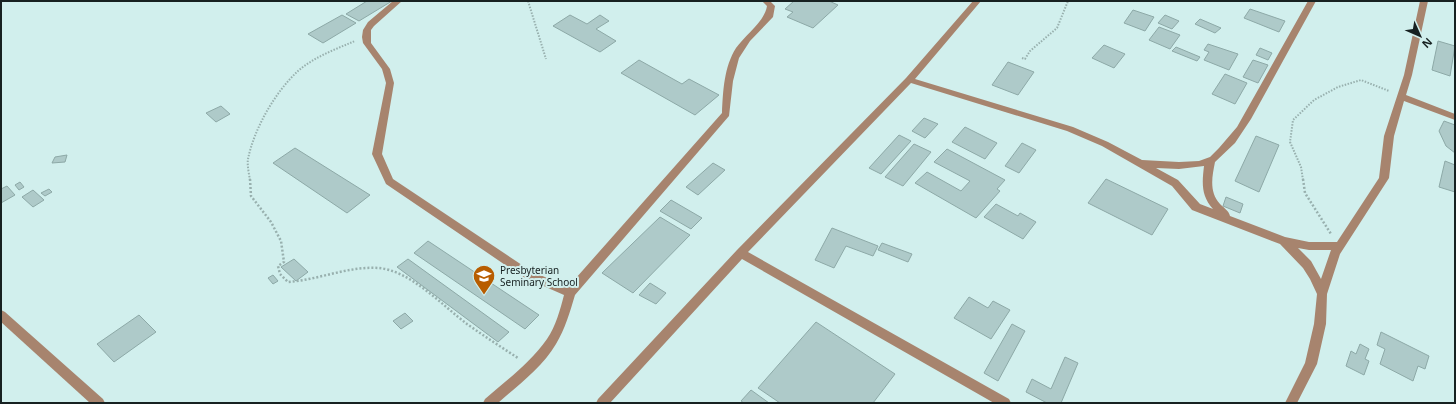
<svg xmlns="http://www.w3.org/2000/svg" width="1456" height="404" font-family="'Noto Sans',sans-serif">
<rect width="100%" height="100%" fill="#d1efed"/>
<g fill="#aecac9" stroke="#8da9a7">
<path d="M 367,1 L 392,1 L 359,21 L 346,14 Z"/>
<path d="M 794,1 L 829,1 L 838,5 L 813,28 L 787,17 L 793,12 L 785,9 Z"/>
<path d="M 1250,9 L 1285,21 L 1279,32 L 1244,18 Z"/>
<path d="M 1133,10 L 1154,17 L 1145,31 L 1124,23 Z"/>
<path d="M 342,15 L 356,23 L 323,43 L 308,34 Z"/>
<path d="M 570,15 L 587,24 L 600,15 L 609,21 L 596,29 L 616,41 L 600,52 L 553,26 Z"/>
<path d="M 1165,15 L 1179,21 L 1172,29 L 1158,23 Z"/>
<path d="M 1200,19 L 1221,28 L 1215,33 L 1195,24 Z"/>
<path d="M 1159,27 L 1180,35 L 1170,49 L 1149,40 Z"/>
<path d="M 1438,41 L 1455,46 L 1450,76 L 1432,70 Z"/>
<path d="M 1208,44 L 1238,54 L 1229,70 L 1204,60 L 1209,52 L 1204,50 Z"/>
<path d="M 1104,45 L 1125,54 L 1114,68 L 1092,58 Z"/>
<path d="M 1176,47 L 1200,57 L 1197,61 L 1172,51 Z"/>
<path d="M 1260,48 L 1272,53 L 1268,60 L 1256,55 Z"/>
<path d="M 639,60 L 682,84 L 689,79 L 719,95 L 695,115 L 621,73 Z"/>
<path d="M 1253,60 L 1268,65 L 1258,83 L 1243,77 Z"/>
<path d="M 1008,62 L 1034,72 L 1018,95 L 992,85 Z"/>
<path d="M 1225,74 L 1247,83 L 1235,104 L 1212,94 Z"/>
<path d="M 221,106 L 230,114 L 216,122 L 206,113 Z"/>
<path d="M 924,118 L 938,124 L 925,138 L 912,131 Z"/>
<path d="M 1444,121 L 1455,125 L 1455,153 L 1446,146 L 1439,131 Z"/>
<path d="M 965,127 L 997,143 L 985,159 L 952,142 Z"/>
<path d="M 899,135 L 911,141 L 881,174 L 869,168 Z"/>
<path d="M 1256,136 L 1279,145 L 1259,192 L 1235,181 Z"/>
<path d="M 1022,143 L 1036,150 L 1019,173 L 1005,166 Z"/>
<path d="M 914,144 L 931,152 L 903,186 L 885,177 Z"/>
<path d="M 295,148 L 370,195 L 347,213 L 273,163 Z"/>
<path d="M 947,149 L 1005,180 L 997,189 L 1000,191 L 976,218 L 915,183 L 927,172 L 961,191 L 970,181 L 934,162 Z"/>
<path d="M 67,155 L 65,162 L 52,163 L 55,157 Z"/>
<path d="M 1445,161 L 1455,165 L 1455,192 L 1439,187 Z"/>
<path d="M 713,163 L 725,170 L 698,195 L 686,187 Z"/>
<path d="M 1106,179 L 1168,209 L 1152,235 L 1088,203 Z"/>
<path d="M 20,182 L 24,187 L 19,190 L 15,185 Z"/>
<path d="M 7,186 L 15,195 L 1,203 L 1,189 Z"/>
<path d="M 49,189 L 52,192 L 45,196 L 41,193 Z"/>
<path d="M 33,190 L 44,200 L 33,207 L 22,197 Z"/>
<path d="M 1226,197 L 1243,204 L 1240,213 L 1223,206 Z"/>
<path d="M 671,200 L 702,218 L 691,229 L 660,211 Z"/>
<path d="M 996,204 L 1018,216 L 1020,213 L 1036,222 L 1023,239 L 984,217 Z"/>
<path d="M 660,217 L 690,235 L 633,293 L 602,273 Z"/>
<path d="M 832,228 L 878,246 L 873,256 L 846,246 L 834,268 L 815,260 Z"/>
<path d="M 428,241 L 539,315 L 525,329 L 414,253 Z"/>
<path d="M 882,243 L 912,254 L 908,262 L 878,250 Z"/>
<path d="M 294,259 L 308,272 L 296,281 L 281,267 Z"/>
<path d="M 408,259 L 509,332 L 498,342 L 397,267 Z"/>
<path d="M 273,275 L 278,281 L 273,284 L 268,278 Z"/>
<path d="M 650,283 L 666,293 L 656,304 L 639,295 Z"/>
<path d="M 969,297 L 988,308 L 993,301 L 1010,310 L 991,339 L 954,318 Z"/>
<path d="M 405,313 L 413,321 L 401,329 L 393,321 Z"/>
<path d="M 139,315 L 156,332 L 114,362 L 97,344 Z"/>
<path d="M 816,322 L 895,374 L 873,403 L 780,403 L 758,388 Z"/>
<path d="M 1012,324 L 1025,331 L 998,381 L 984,373 Z"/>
<path d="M 1381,332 L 1429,356 L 1425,369 L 1418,366 L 1413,381 L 1380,364 L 1385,349 L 1377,345 Z"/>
<path d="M 1360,344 L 1369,349 L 1365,359 L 1369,361 L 1364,375 L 1346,366 L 1351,351 L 1356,354 Z"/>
<path d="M 1065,357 L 1078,363 L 1061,403 L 1047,403 L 1026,392 L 1032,379 L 1051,389 Z"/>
<path d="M 751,390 L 769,403 L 744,403 L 741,401 Z"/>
</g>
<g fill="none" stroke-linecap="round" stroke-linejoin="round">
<g stroke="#98b0ae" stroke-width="2" stroke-dasharray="1.5 1.5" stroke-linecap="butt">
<path d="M 528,1 L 546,59"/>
<path d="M 1022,58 L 1025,59 L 1030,51 L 1057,28 L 1068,1"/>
<path d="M 250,180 C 249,174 247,165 248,159 C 254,129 275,92 298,71 C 314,57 336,49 355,41"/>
<path d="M 1303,180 L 1301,167 L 1290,142 L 1293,120 L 1314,100 L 1338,87 L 1361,80 L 1389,91"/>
</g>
<g stroke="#98b0ae" stroke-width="2.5" stroke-dasharray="2 2" stroke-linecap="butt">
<path d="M 250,179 L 251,196 L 271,222 L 281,241 L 284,262 L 278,266 L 280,274 L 288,282 C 318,280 348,266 378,268 C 410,270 443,306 467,324 C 484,336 501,347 518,358"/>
<path d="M 1303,179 L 1305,193 L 1331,234"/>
</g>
<path fill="#a7846e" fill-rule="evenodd" d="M 393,1 L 402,1 L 374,26 L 371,30 L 371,43 L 390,69 L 394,83 L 382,154 L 393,179 L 531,271 L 568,287 L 722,113 C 723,91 724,67 736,48 C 745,35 765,21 767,6 L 762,1 L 770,1 L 775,6 L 773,17 L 750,41 L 739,58 L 733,81 L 729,116 L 575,295 C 570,312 565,329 556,344 C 542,368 518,385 498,403 L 483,403 L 485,399 C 507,380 530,363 547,339 C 556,326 560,310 564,295 L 523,277 L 386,184 L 372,154 L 386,83 L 382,69 L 363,43 L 362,37 L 363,30 L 368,22 Z"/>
<g fill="#a7846e" fill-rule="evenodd">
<path d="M 973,1 L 981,1 L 915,79 L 1073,127 L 1108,142 L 1142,160 L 1179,162 L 1199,161 L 1210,157 L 1219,148 L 1237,127 L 1308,1 L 1316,1 L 1251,119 L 1235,143 L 1215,162 C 1212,177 1209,192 1220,204 C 1224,208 1229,211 1230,216 L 1285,237 L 1309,242 L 1337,242 L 1379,178 L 1384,136 L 1404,75 L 1420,1 L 1428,1 L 1412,75 L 1406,95 L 1455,114 L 1455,120 L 1404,101 L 1394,136 L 1389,178 L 1340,254 L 1327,294 L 1326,324 L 1317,364 L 1297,403 L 1285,403 L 1305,363 L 1314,324 L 1317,294 L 1310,279 L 1303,268 L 1280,244 L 1192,210 L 1172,186 L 1102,146 L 1067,131 L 911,83 L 748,252 L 1009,399 L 1011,403 L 994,403 L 742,259 L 610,403 L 596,403 L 598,399 L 737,250 L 906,78 ZM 1204,166 C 1202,183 1201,196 1213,209 L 1200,204 L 1178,180 L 1156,168 L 1179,169 ZM 1298,248 L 1309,250 L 1331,250 L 1321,279 L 1311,261 Z"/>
<path d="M 1,310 L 5,312 L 103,399 L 105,403 L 90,403 L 1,322 Z"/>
</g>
</g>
<defs>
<g id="school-pin" transform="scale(1.15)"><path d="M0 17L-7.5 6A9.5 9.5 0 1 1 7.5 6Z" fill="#b85d00" stroke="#d1efed"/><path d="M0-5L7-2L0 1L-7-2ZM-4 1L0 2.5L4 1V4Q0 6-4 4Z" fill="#fff"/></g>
</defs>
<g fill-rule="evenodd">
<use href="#school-pin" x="484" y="276"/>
</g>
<g text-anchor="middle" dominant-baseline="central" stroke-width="4" stroke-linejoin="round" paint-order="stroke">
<g font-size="10" fill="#172121" stroke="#d1efed" text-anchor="start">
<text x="500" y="270">Presbyterian<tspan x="500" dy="12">Seminary School</tspan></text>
</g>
</g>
<rect width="1456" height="404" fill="none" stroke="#172121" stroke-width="4"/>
<g transform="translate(1420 36) rotate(135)" stroke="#d1efed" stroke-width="3" paint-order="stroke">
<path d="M0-3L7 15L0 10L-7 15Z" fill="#172121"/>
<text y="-6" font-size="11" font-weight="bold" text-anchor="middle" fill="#172121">N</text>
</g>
</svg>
